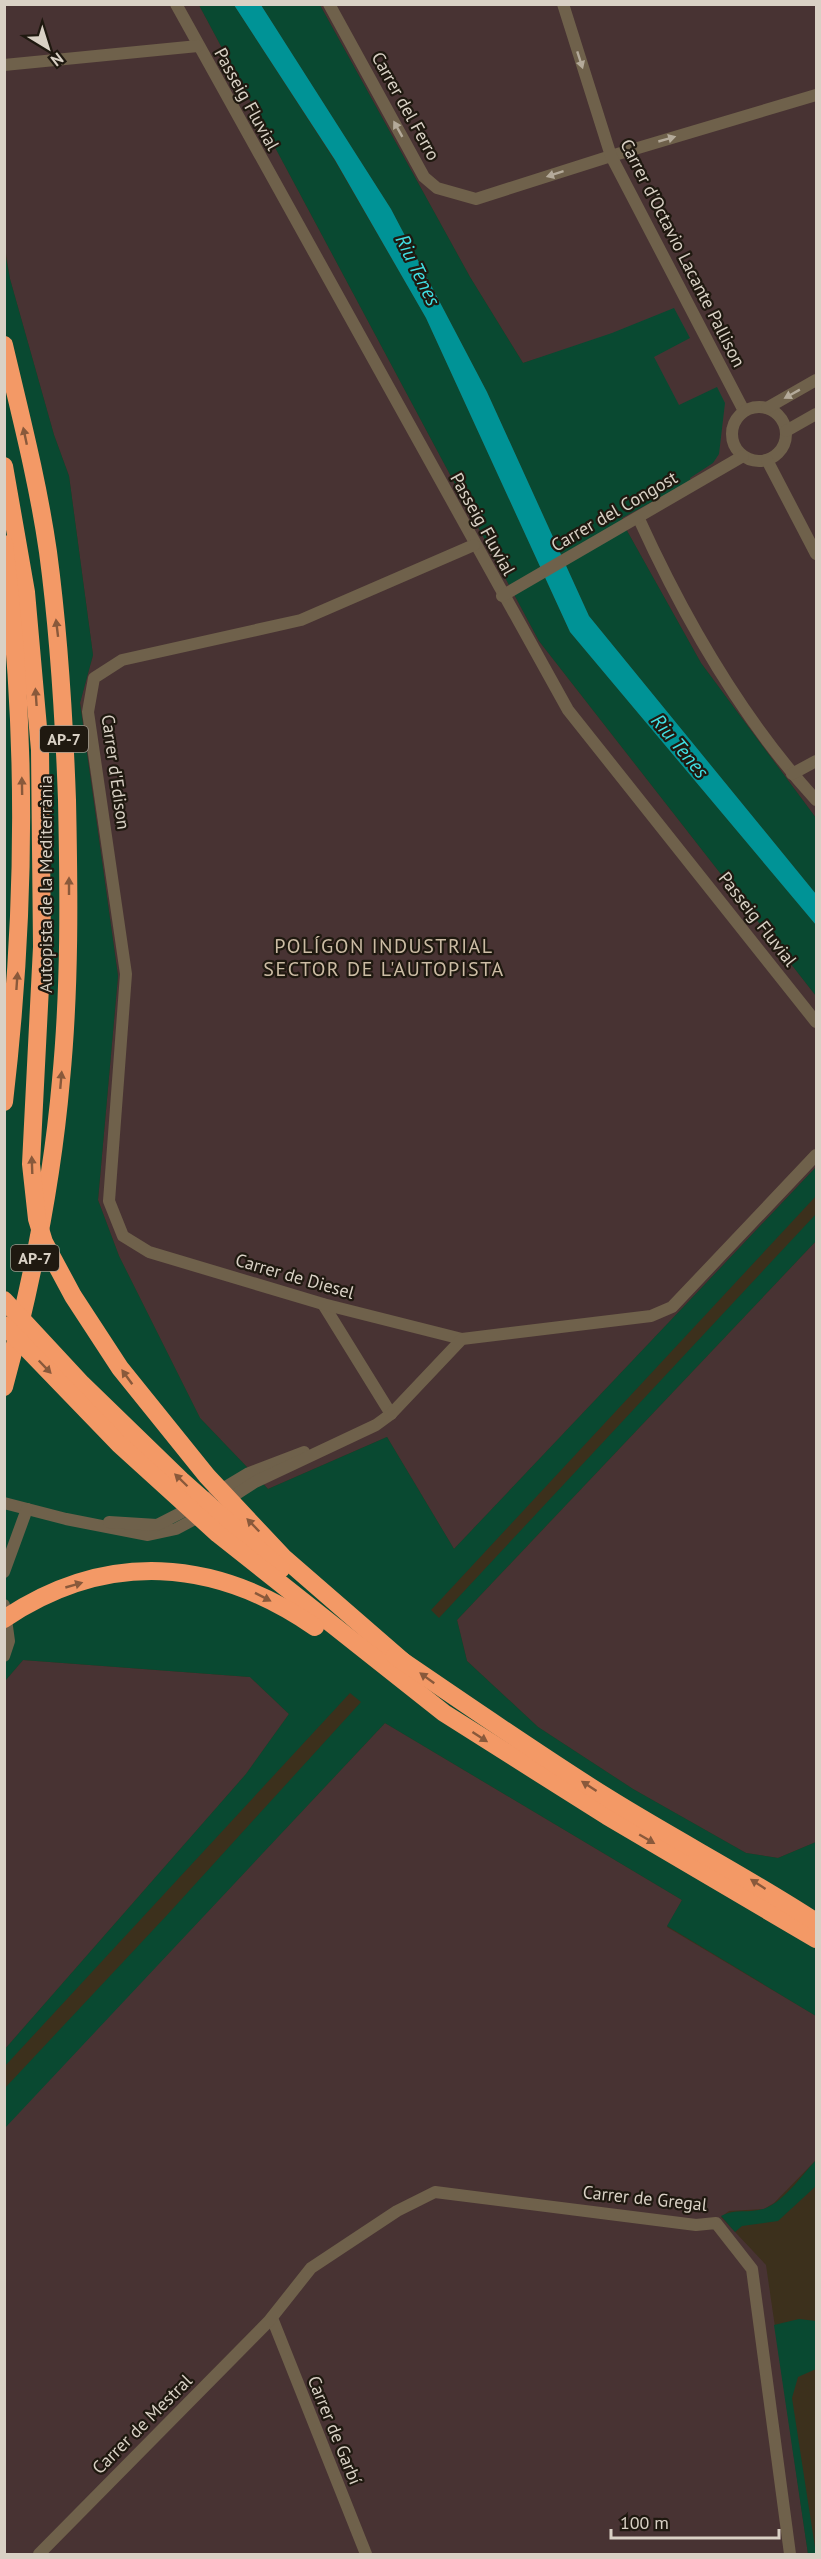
<svg xmlns="http://www.w3.org/2000/svg" width="821" height="2559" font-family="'PT Sans',sans-serif">
<rect width="100%" height="100%" fill="#3c301c"/>
<g fill="#483333">
<path d="M 4,5 L 199,5 L 539,641 L 816,996 L 816,1167 L 454,1549 L 387,1437 L 268,1489 L 200,1418 L 119,1256 L 98,1200 L 118,976 L 80,702 L 93,655 L 69,476 L 54,435 L 10,279 L 5,247 Z"/>
<path d="M 320,5 L 816,5 L 816,818 L 701,663 L 626,529 L 571,348 L 523,363 L 470,277 Z"/>
<path d="M 816,1241 L 816,1842 L 778,1858 L 746,1853 L 633,1789 L 538,1727 L 467,1661 L 457,1620 Z"/>
<path d="M 23,1660 L 250,1677 L 289,1714 L 246,1774 L 5,2049 L 5,1681 Z"/>
<path d="M 385,1723 L 682,1900 L 667,1927 L 816,2016 L 816,2160 L 774,2203 L 764,2209 L 729,2211 L 721,2217 L 766,2265 L 808,2554 L 5,2554 L 4,2128 Z"/>
</g>
<g fill="#094931">
<path d="M 199,5 L 234,5 L 335,161 L 426,318 L 570,632 L 816,925 L 816,996 L 539,641 Z"/>
<path d="M 261,5 L 320,5 L 470,277 L 523,363 L 612,333 L 674,308 L 690,338 L 654,357 L 679,405 L 717,387 L 725,403 L 719,454 L 713,463 L 690,478 L 691,481 L 622,518 L 626,529 L 701,663 L 816,818 L 816,894 L 589,616 L 487,392 L 391,209 Z"/>
<path d="M 4,247 L 10,279 L 54,435 L 69,476 L 93,655 L 80,703 L 118,976 L 98,1200 L 119,1256 L 200,1418 L 268,1489 L 387,1437 L 454,1549 L 816,1167 L 816,1196 L 431,1610 L 439,1618 L 816,1214 L 816,1241 L 457,1620 L 467,1661 L 538,1727 L 633,1789 L 746,1853 L 778,1858 L 816,1842 L 816,2016 L 667,1926 L 682,1900 L 385,1723 L 5,2128 L 5,2088 L 168,1914 L 361,1702 L 350,1693 L 5,2066 L 5,2049 L 246,1774 L 289,1714 L 250,1677 L 23,1660 L 5,1681 Z"/>
<path d="M 816,2160 L 816,2186 L 778,2221 L 742,2226 L 735,2232 L 721,2216 C 735,2208 751,2214 766,2208 C 785,2200 802,2175 816,2160 Z"/>
<path d="M 799,2319 L 816,2321 L 816,2369 L 798,2377 L 792,2398 L 816,2554 L 808,2554 L 774,2325 Z"/>
</g>
<path fill="#009396" d="M 234,5 L 261,5 L 391,209 L 487,392 L 589,616 L 816,894 L 816,925 L 570,632 L 426,318 L 335,160 Z"/>
<g fill="none" stroke-linecap="round" stroke-linejoin="round">
<g stroke="#6f614b" stroke-width="12">
<path d="M 176,4 L 568,710 L 816,1022"/>
<path d="M 329,4 L 424,177 L 437,188 L 476,199 L 611,156 L 816,95"/>
<path d="M 563,4 L 611,156 L 744,411"/>
<path d="M 4,65 L 198,46"/>
<circle cx="759" cy="434" r="27"/>
<path d="M 767,408 L 816,380"/>
<path d="M 786,431 L 816,414"/>
<path d="M 767,460 L 816,554"/>
<path d="M 639,519 C 685,620 741,718 816,800"/>
<path d="M 502,596 L 743,456"/>
<path d="M 792,774 L 816,761"/>
<path d="M 323,1304 L 391,1414"/>
<path d="M 462,1339 L 323,1304 L 149,1252 L 123,1236 L 109,1201 L 126,974 L 88,712 L 94,678 L 122,660 L 301,620 L 474,545"/>
<path d="M 214,1494 L 249,1473 L 304,1452"/>
<path d="M 224,1502 L 255,1482 L 376,1425 L 391,1414 L 462,1339 L 651,1316 L 672,1307 L 816,1155"/>
<path d="M 4,1503 L 66,1519 L 148,1535 L 176,1529 L 204,1514"/>
<path d="M 109,1522 L 157,1525 L 194,1506"/>
<path d="M 4,1572 L 27,1509"/>
<path d="M 4,1605 L 9,1641 L 4,1656"/>
<path d="M 272,2318 L 366,2554"/>
<path d="M 39,2554 L 269,2321 L 311,2268 L 397,2211 L 435,2192 L 696,2225 L 716,2223 L 752,2269 L 790,2554"/>
</g>
<g stroke="#f39966" stroke-width="18">
<path d="M 4,345 C 20,413 38,482 48,552 C 59,634 64,717 67,800 C 69,893 70,987 61,1080 C 52,1184 31,1287 4,1387"/>
<path d="M 4,466 L 26,592 L 40,750 L 42,947 L 31,1164 L 37,1219 L 44,1242 L 73,1296 L 120,1368 L 207,1476 L 283,1557 L 405,1663"/>
<path d="M 4,544 C 28,731 26,915 4,1102"/>
<path d="M 4,1300 L 82,1384 L 181,1480 L 281,1569"/>
<path d="M 4,1325 L 119,1444 L 218,1534 L 444,1713 L 607,1816 L 816,1939"/>
<path d="M 4,1619 C 107,1550 215,1558 315,1627"/>
<path d="M 395,1656 C 466,1704 536,1753 608,1798 C 677,1841 749,1878 816,1922"/>
</g>
</g>
<defs><path id="oneway-solid" d="M-6-.8H1V-3.2L6.5 0L1 3.2V.8H-6Z" transform="scale(1.5)"/></defs>
<g fill="#b4aa9a">
<use href="#oneway-solid" transform="translate(580 60) rotate(72)"/>
<use href="#oneway-solid" transform="translate(398 129) rotate(-119)"/>
<use href="#oneway-solid" transform="translate(667 139) rotate(-16)"/>
<use href="#oneway-solid" transform="translate(555 174) rotate(162)"/>
<use href="#oneway-solid" transform="translate(792 394) rotate(151)"/>
</g>
<g fill="#89593b">
<use href="#oneway-solid" transform="translate(25 436) rotate(-102)"/>
<use href="#oneway-solid" transform="translate(57 628) rotate(-97)"/>
<use href="#oneway-solid" transform="translate(36 697) rotate(-94)"/>
<use href="#oneway-solid" transform="translate(22 786) rotate(-91)"/>
<use href="#oneway-solid" transform="translate(69 886) rotate(-90)"/>
<use href="#oneway-solid" transform="translate(17 981) rotate(-86)"/>
<use href="#oneway-solid" transform="translate(61 1080) rotate(-85)"/>
<use href="#oneway-solid" transform="translate(32 1165) rotate(-92)"/>
<use href="#oneway-solid" transform="translate(45 1367) rotate(46)"/>
<use href="#oneway-solid" transform="translate(127 1377) rotate(-126)"/>
<use href="#oneway-solid" transform="translate(181 1480) rotate(-136)"/>
<use href="#oneway-solid" transform="translate(253 1525) rotate(-134)"/>
<use href="#oneway-solid" transform="translate(74 1585) rotate(-16)"/>
<use href="#oneway-solid" transform="translate(263 1597) rotate(27)"/>
<use href="#oneway-solid" transform="translate(427 1678) rotate(-144)"/>
<use href="#oneway-solid" transform="translate(480 1737) rotate(33)"/>
<use href="#oneway-solid" transform="translate(589 1786) rotate(-147)"/>
<use href="#oneway-solid" transform="translate(647 1839) rotate(30)"/>
<use href="#oneway-solid" transform="translate(758 1884) rotate(-147)"/>
</g>
<g text-anchor="middle" dominant-baseline="central" stroke-width="4.5" stroke-linejoin="round" paint-order="stroke">
<g fill="#1f1910" stroke="#a19a8f" stroke-width="1.5">
<rect x="40" y="726" width="48" height="26" rx="4.5"/>
<rect x="11" y="1245" width="48" height="26" rx="4.5"/>
</g>
<g font-size="16" font-weight="bold" fill="#d9d1c5">
<text x="64" y="739">AP-7</text>
<text x="35" y="1258">AP-7</text>
</g>
<g font-size="18" fill="#d9d1c5" stroke="#1f1910">
<text transform="translate(247 99) rotate(61)">Passeig Fluvial</text>
<text transform="translate(406 106) rotate(61)">Carrer del Ferro</text>
<text transform="translate(683 253) rotate(63)">Carrer d'Octavio Lacante Pallison</text>
<text transform="translate(614 511) rotate(-30)">Carrer del Congost</text>
<text transform="translate(483 524) rotate(61)">Passeig Fluvial</text>
<text transform="translate(116 772) rotate(82)">Carrer d'Edison</text>
<text transform="translate(45 884) rotate(-90)">Autopista de la Mediterrània</text>
<text transform="translate(758 919) rotate(52)">Passeig Fluvial</text>
<text transform="translate(295 1276) rotate(16)">Carrer de Diesel</text>
<text transform="translate(645 2198) rotate(6)">Carrer de Gregal</text>
<text transform="translate(142 2424) rotate(-45)">Carrer de Mestral</text>
<text transform="translate(335 2430) rotate(68)">Carrer de Garbí</text>
</g>
<g font-size="20" font-style="italic" fill="#41dfe3" stroke="#1f1910">
<text transform="translate(418 270) rotate(64)">Riu Tenes</text>
<text transform="translate(680 746) rotate(50)">Riu Tenes</text>
</g>
<g font-size="20" letter-spacing="1.5" fill="#ccbca4" stroke="#1f1910">
<text x="384" y="946">POLÍGON INDUSTRIAL<tspan x="384" dy="23">SECTOR DE L'AUTOPISTA</tspan></text>
</g>
</g>
<rect width="821" height="2559" fill="none" stroke="#d9d1c5" stroke-width="12"/>
<g transform="translate(48 48) rotate(142)" stroke="#1f1910" stroke-width="4.5" paint-order="stroke">
<path d="M0-4.5L10 22L0 15L-10 22Z" fill="#d9d1c5"/>
<text y="-9" font-size="16" font-weight="bold" text-anchor="middle" fill="#d9d1c5">N</text>
</g>
<path d="M611 2529v9h168v-9" fill="none" stroke="#d9d1c5" stroke-width="3"/>
<text x="620" y="2529" font-size="18" fill="#d9d1c5" stroke="#1f1910" stroke-width="4.5" paint-order="stroke">100 m</text>
</svg>
